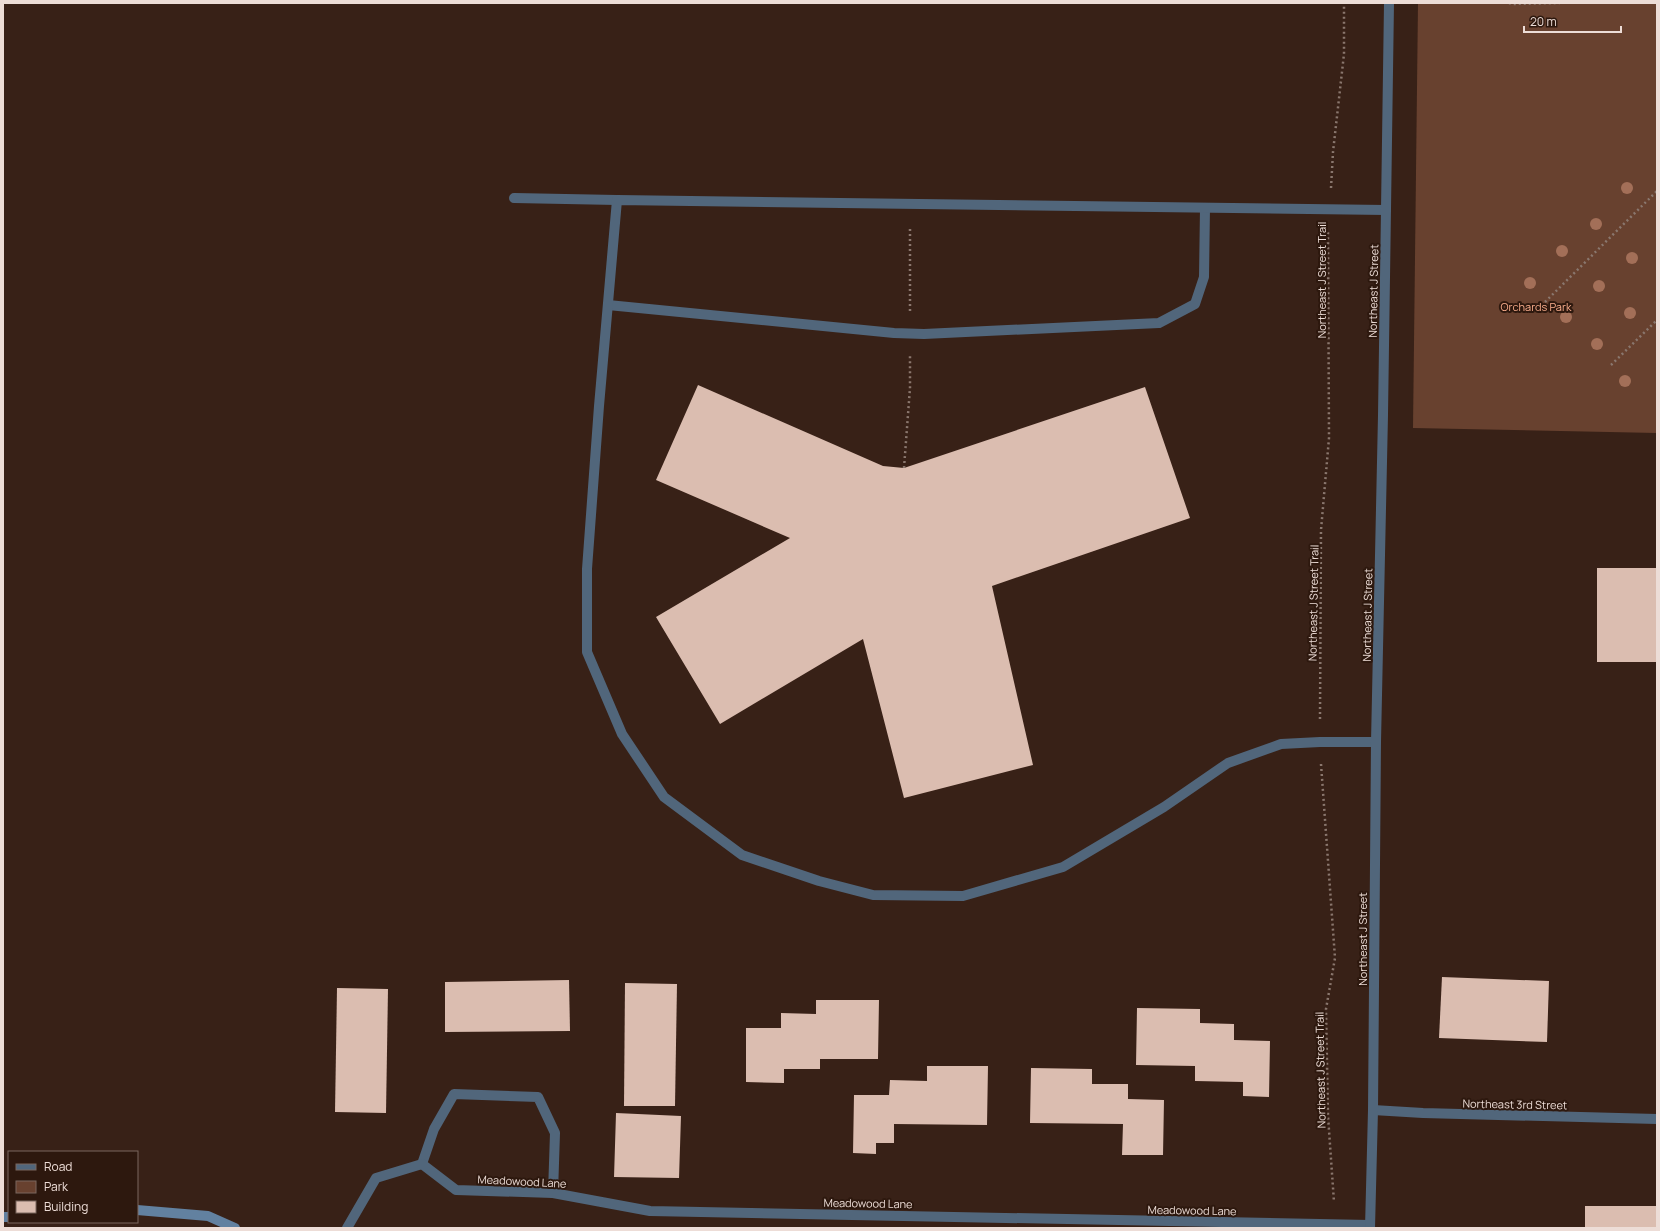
<svg xmlns="http://www.w3.org/2000/svg" width="1660" height="1231" font-family="Manrope,sans-serif">
<rect width="100%" height="100%" fill="#382117"/>
<path fill="#68412f" d="M 1418,3 L 1657,3 L 1657,433 L 1413,428 Z"/>
<g fill="none" stroke-linecap="round" stroke-linejoin="round">
<g stroke="#6281a0" stroke-width="10">
<path d="M 137,1210 L 208,1216 L 235,1228"/>
<path d="M 3,1217 L 9,1217"/>
</g>
</g>
<g fill="#dbbdb0">
<path d="M 698,385 L 883,466 L 904,468 L 1145,387 L 1190,518 L 992,586 L 1033,765 L 904,798 L 863,639 L 720,724 L 656,617 L 790,538 L 656,480 Z"/>
<rect x="1597" y="568" width="60" height="94"/>
<path d="M 1442,977 L 1549,981 L 1547,1042 L 1439,1038 Z"/>
<path d="M 569,980 L 570,1031 L 445,1032 L 445,982 Z"/>
<path d="M 625,983 L 677,984 L 675,1106 L 624,1106 Z"/>
<path d="M 337,988 L 388,989 L 386,1113 L 335,1112 Z"/>
<path d="M 816,1000 L 879,1000 L 878,1059 L 820,1059 L 820,1069 L 784,1069 L 784,1083 L 746,1082 L 746,1028 L 781,1028 L 781,1013 L 816,1014 Z"/>
<path d="M 1137,1008 L 1200,1009 L 1200,1023 L 1234,1024 L 1234,1040 L 1270,1041 L 1269,1097 L 1243,1096 L 1243,1082 L 1195,1081 L 1195,1066 L 1136,1065 Z"/>
<path d="M 927,1066 L 988,1066 L 987,1125 L 894,1124 L 894,1143 L 876,1143 L 876,1154 L 853,1153 L 854,1095 L 889,1095 L 890,1080 L 927,1081 Z"/>
<path d="M 1031,1068 L 1092,1069 L 1092,1084 L 1128,1084 L 1128,1099 L 1164,1100 L 1163,1155 L 1122,1155 L 1123,1124 L 1030,1123 Z"/>
<path d="M 616,1113 L 681,1116 L 679,1178 L 614,1177 Z"/>
<rect x="1585" y="1206" width="72" height="22"/>
</g>
<g fill="none" stroke-linecap="round" stroke-linejoin="round">
<g stroke="#8a776e" stroke-width="2.5" stroke-dasharray="2 3" stroke-linecap="butt">
<path d="M 1509,3 L 1511,4 L 1560,3"/>
<path d="M 1331,188 L 1333,152 L 1344,54 L 1344,3"/>
<path d="M 1545,302 L 1657,191"/>
<path d="M 910,311 L 910,226"/>
<path d="M 1611,365 L 1657,320"/>
<path d="M 904,468 L 910,388 L 910,356"/>
<path d="M 1320,719 L 1321,530 L 1329,438 L 1328,231"/>
<path d="M 1321,764 L 1335,958 L 1326,1009 L 1328,1116 L 1334,1202"/>
</g>
<g stroke="#51667b" stroke-width="10">
<path d="M 514,198 L 617,200"/>
<path d="M 608,305 L 894,333 L 924,334 L 1159,323 L 1195,304 L 1204,277 L 1205,208"/>
<path d="M 1376,742 L 1320,742 L 1281,744 L 1228,763 L 1164,807 L 1063,867 L 963,896 L 873,895 L 819,881 L 742,855 L 664,797 L 622,734 L 587,652 L 587,569 L 599,406 L 617,200 L 1386,210"/>
<path d="M 422,1164 L 434,1129 L 454,1094 L 538,1097 L 555,1133 L 553,1193"/>
</g>
<g stroke="#51667b" stroke-width="10">
<path d="M 1373,1110 L 1423,1113 L 1657,1119"/>
<path d="M 347,1228 L 376,1178 L 422,1164 L 456,1190 L 553,1193 L 650,1211 L 1370,1225"/>
</g>
<path stroke="#51667b" stroke-width="10" d="M 1370,1228 L 1373,1110 L 1376,742 L 1383,415 L 1389,3"/>
</g>
<g fill="#a36f58">
<circle cx="1627" cy="188" r="6"/>
<circle cx="1596" cy="224" r="6"/>
<circle cx="1562" cy="251" r="6"/>
<circle cx="1632" cy="258" r="6"/>
<circle cx="1530" cy="283" r="6"/>
<circle cx="1599" cy="286" r="6"/>
<circle cx="1630" cy="313" r="6"/>
<circle cx="1566" cy="317" r="6"/>
<circle cx="1597" cy="344" r="6"/>
<circle cx="1625" cy="381" r="6"/>
</g>
<g text-anchor="middle" dominant-baseline="central" stroke-width="4" stroke-linejoin="round" paint-order="stroke">
<g font-size="11" fill="#edddd7" stroke="#2d180e">
<text transform="translate(1321 280) rotate(-90)">Northeast J Street Trail</text>
<text transform="translate(1373 291) rotate(-89)">Northeast J Street</text>
<text transform="translate(1313 603) rotate(-89)">Northeast J Street Trail</text>
<text transform="translate(1367 615) rotate(-89)">Northeast J Street</text>
<text transform="translate(1362 939) rotate(-90)">Northeast J Street</text>
<text transform="translate(1320 1070) rotate(-91)">Northeast J Street Trail</text>
<text transform="translate(1515 1104) rotate(1)">Northeast 3rd Street</text>
<text transform="translate(522 1181) rotate(3)">Meadowood Lane</text>
<text transform="translate(868 1203) rotate(1)">Meadowood Lane</text>
<text transform="translate(1192 1210) rotate(1)">Meadowood Lane</text>
</g>
<g font-size="11" fill="#faae8d" stroke="#2d180e">
<text x="1536" y="306">Orchards Park</text>
</g>
</g>
<rect width="1660" height="1231" fill="none" stroke="#edddd7" stroke-width="8"/>
<rect x="8" y="1151" width="130" height="72" fill="#2d180e" stroke="#7a675e"/>
<rect x="16" y="1164" width="20" height="6" fill="#51667b" stroke="#7a675e"/>
<text x="44" y="1171" font-size="12" fill="#edddd7">Road</text>
<rect x="16" y="1181" width="20" height="12" fill="#68412f" stroke="#7a675e"/>
<text x="44" y="1191" font-size="12" fill="#edddd7">Park</text>
<rect x="16" y="1201" width="20" height="12" fill="#dbbdb0" stroke="#7a675e"/>
<text x="44" y="1211" font-size="12" fill="#edddd7">Building</text>
<path d="M1524 26v6h97v-6" fill="none" stroke="#edddd7" stroke-width="2"/>
<text x="1530" y="26" font-size="12" fill="#edddd7" stroke="#2d180e" stroke-width="3" paint-order="stroke">20 m</text>
</svg>
